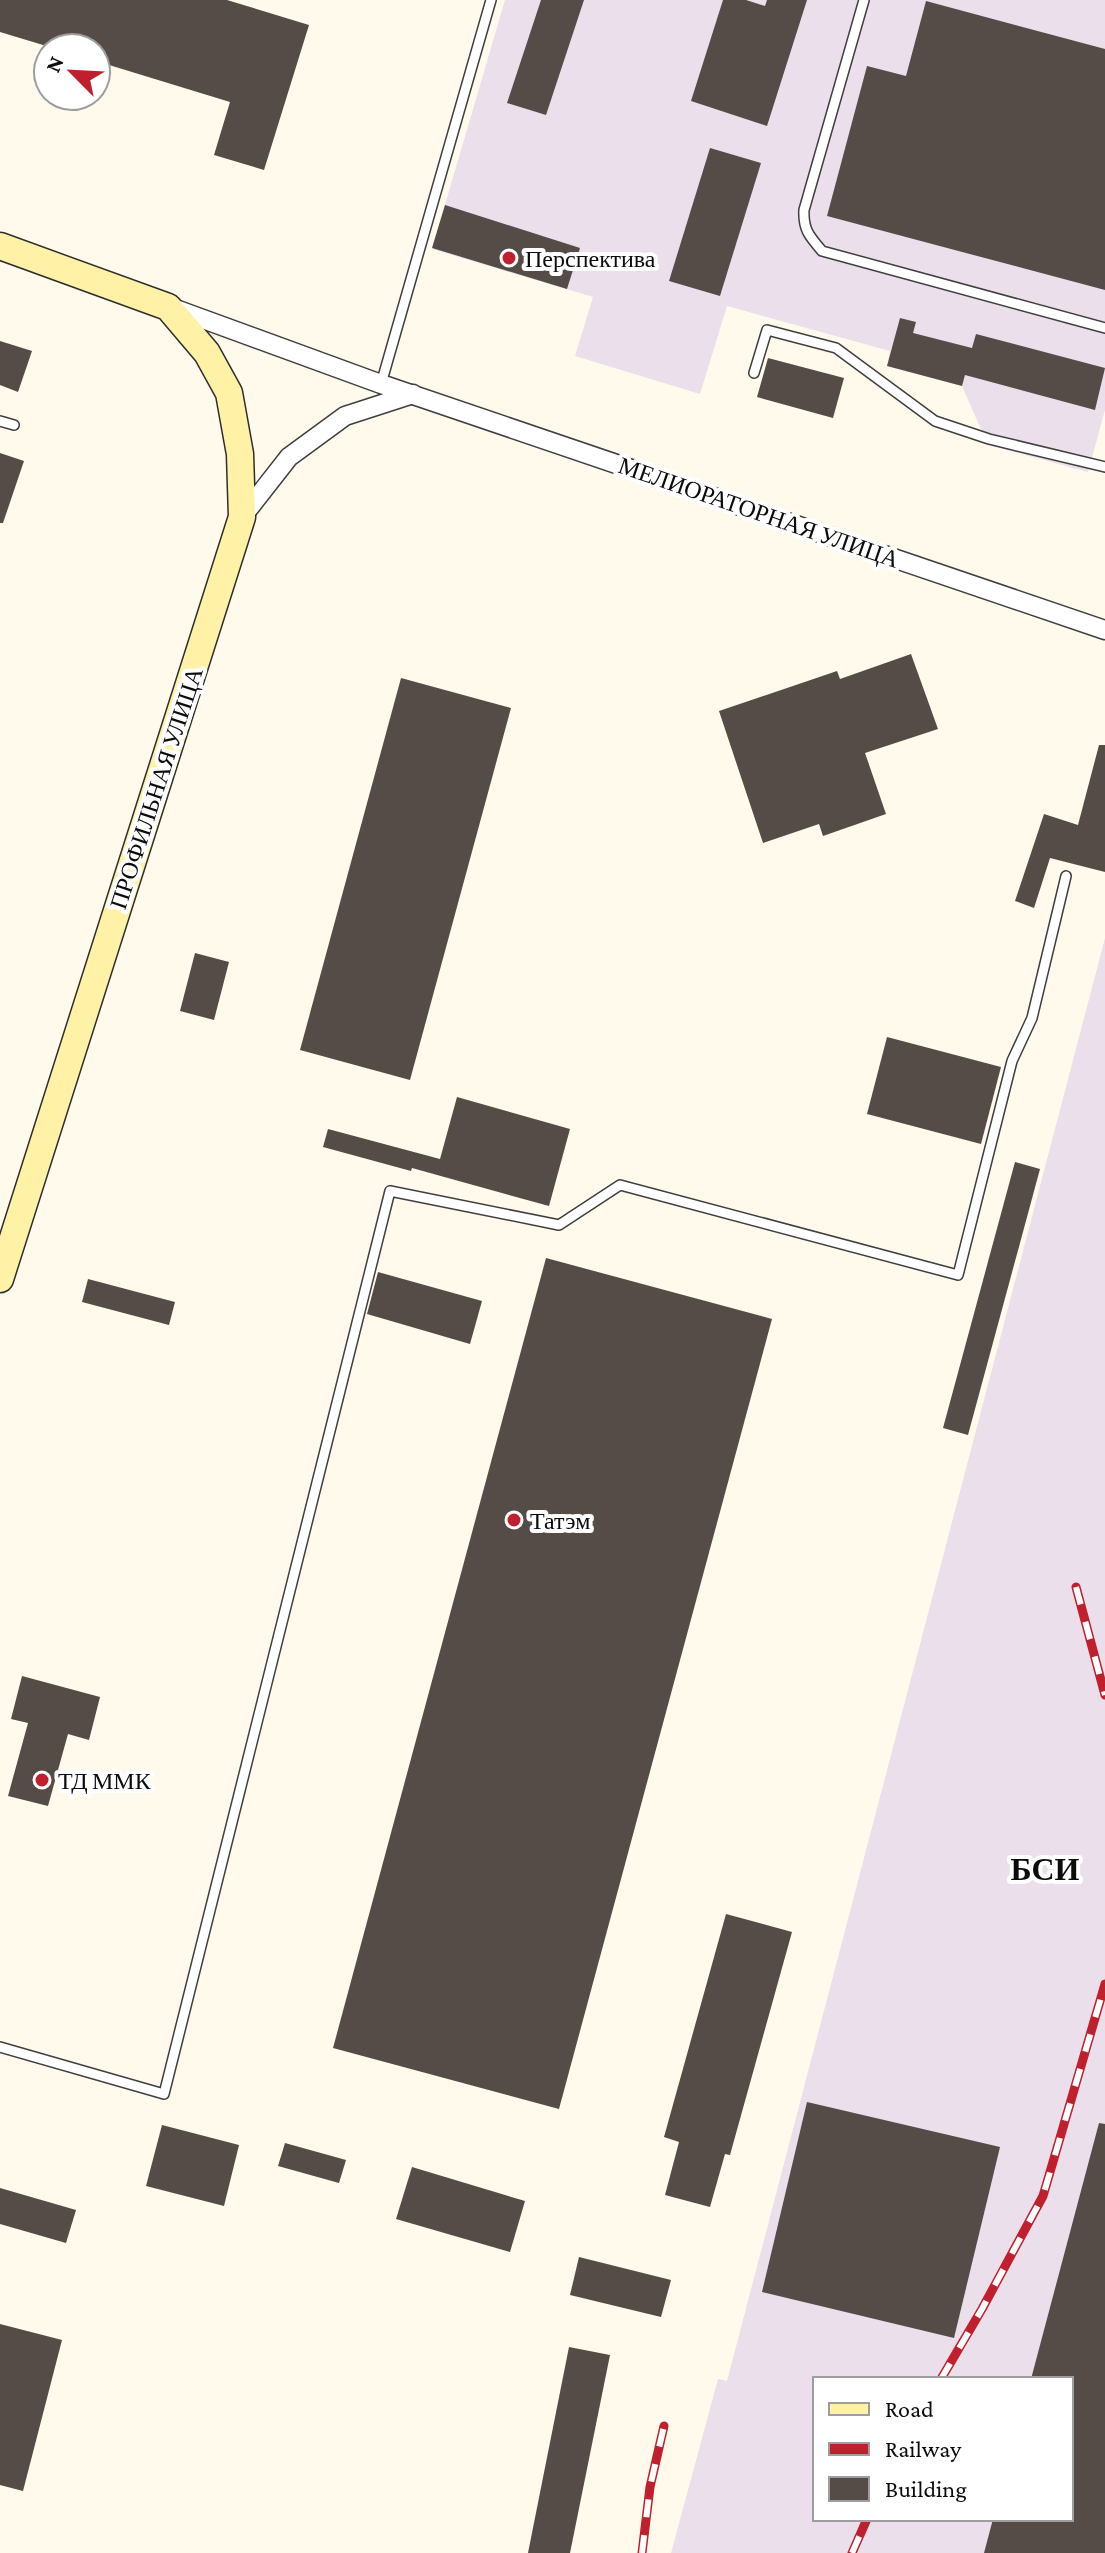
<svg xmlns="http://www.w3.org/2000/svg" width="1105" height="2553" font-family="'Crimson Pro',serif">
<rect width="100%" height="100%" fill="#fffaeb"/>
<g fill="#eadfeb" fill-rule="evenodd">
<path d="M 505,0 L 1105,0 L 1105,410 L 1088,472 L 988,445 L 962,386 L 887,366 L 890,351 L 727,306 L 700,394 L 575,356 L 593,297 L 432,249 Z"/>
<path d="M 1105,938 L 1105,2553 L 671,2553 L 718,2379 L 727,2381 ZM 815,2379 L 1071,2379 L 1071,2519 L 815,2519 Z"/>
</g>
<g fill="#554c48">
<path d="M 0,0 L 227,0 L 309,25 L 264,170 L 214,155 L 230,102 L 96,61 L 96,48 L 53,48 L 0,32 Z"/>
<path d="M 541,0 L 584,0 L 546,115 L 507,103 Z"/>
<path d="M 723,0 L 746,0 L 765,6 L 767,0 L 807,0 L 767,126 L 691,101 Z"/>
<path d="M 926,1 L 1105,49 L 1105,290 L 827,216 L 867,66 L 906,76 Z"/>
<path d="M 710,148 L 761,163 L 720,296 L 669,281 Z"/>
<path d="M 445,205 L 580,248 L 567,289 L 432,248 Z"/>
<path d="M 900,318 L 916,322 L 913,333 L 972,348 L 976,334 L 1105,368 L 1095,410 L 965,375 L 962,386 L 887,366 Z"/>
<path d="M 0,341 L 32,351 L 18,392 L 0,385 Z"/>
<path d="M 768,358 L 844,378 L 833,418 L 757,397 Z"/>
<path d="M 0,453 L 24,461 L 3,523 L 0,523 Z"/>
<path d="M 911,654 L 938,729 L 865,753 L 886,814 L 823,836 L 819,824 L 763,843 L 719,711 L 837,671 L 840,679 Z"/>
<path d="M 401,678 L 511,708 L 410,1080 L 300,1050 Z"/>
<path d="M 1099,745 L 1105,745 L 1105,872 L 1050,858 L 1034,908 L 1015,901 L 1044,814 L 1078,825 Z"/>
<path d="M 195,953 L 229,962 L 214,1020 L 180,1011 Z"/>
<path d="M 887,1037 L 1001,1067 L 981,1144 L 867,1114 Z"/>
<path d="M 457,1097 L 570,1129 L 549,1206 L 412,1168 L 411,1171 L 323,1147 L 328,1129 L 440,1159 Z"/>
<path d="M 1015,1162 L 1040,1169 L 968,1435 L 943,1428 Z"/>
<path d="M 546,1258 L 772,1319 L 559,2109 L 333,2048 Z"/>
<path d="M 378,1272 L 482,1301 L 470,1344 L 367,1314 Z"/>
<path d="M 88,1279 L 175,1302 L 169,1325 L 82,1302 Z"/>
<path d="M 22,1676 L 100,1697 L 89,1740 L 68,1734 L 48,1806 L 8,1796 L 28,1723 L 11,1719 Z"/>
<path d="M 726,1914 L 792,1932 L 730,2155 L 725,2154 L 710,2207 L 665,2195 L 679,2142 L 664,2137 Z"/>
<path d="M 807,2102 L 1000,2147 L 954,2338 L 762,2292 Z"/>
<path d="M 1099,2123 L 1105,2124 L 1105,2553 L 984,2553 L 993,2519 L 1071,2519 L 1071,2379 L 1031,2379 Z"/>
<path d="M 162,2125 L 239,2145 L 224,2206 L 146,2186 Z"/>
<path d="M 285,2143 L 346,2160 L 339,2183 L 278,2166 Z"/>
<path d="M 412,2167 L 525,2201 L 510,2252 L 396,2219 Z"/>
<path d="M 0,2188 L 76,2210 L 66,2243 L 0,2224 Z"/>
<path d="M 579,2257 L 671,2280 L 661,2317 L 570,2295 Z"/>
<path d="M 0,2324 L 62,2340 L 23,2491 L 0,2485 Z"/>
<path d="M 569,2347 L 610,2355 L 570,2553 L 528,2553 Z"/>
</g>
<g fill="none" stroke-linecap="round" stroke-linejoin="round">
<g stroke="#3f3f3f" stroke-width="12">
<g id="lane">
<path d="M 864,0 L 804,210 C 803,229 809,236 822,251 L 1105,328"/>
<path d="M 754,373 L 767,330 L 836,348 L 935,421 L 989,439 L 1105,467"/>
<path d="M 381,384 L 491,0"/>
<path d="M 0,421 L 14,425"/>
<path d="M 0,2047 L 164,2094 L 390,1191 L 559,1225 L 620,1185 L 958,1275 L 1012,1061 L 1032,1018 L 1066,876"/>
</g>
</g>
<g stroke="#3f3f3f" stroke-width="21">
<g id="street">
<path d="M 170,307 L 381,384 L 1105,630"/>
<path d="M 242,517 L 289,457 L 345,416 L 413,394"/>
</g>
</g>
<g stroke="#2e2e2e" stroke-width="29">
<path id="secondary" d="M 0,246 L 168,307 L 207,353 L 229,393 L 240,454 L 242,517 L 0,1279"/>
</g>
<use href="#lane" stroke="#fff" stroke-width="9"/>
<use href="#street" stroke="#fff" stroke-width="18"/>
<use href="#secondary" stroke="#fff2a6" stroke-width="26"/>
<g stroke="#c01f2d" stroke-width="9">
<g id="rail">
<path d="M 1076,1587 L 1105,1695"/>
<path d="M 941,2379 L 982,2309 L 1043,2196 L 1105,1984"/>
<path d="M 642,2553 L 650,2487 L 664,2426"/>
<path d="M 852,2553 L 867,2519"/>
</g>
</g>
<use href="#rail" stroke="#fff" stroke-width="6" stroke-dasharray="18" stroke-linecap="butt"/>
</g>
<g fill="#c01f2d" stroke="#fff" stroke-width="3">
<circle cx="509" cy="258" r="8"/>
<circle cx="514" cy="1520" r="8"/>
<circle cx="42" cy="1780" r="8"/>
</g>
<g text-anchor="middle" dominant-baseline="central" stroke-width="8" stroke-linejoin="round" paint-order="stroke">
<g font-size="24" fill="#0c0c0c" stroke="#fff" text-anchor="start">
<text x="525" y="258">Перспектива</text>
<text x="530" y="1520">Татэм</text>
<text x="58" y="1780">ТД ММК</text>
</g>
<g font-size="24" fill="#0c0c0c" stroke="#fff">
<text transform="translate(759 512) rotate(19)">МЕЛИОРАТОРНАЯ УЛИЦА</text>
<text transform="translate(156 788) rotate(-72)">ПРОФИЛЬНАЯ УЛИЦА</text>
</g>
<g font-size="32" font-weight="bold" fill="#0c0c0c" stroke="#fff">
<text x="1045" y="1869">БСИ</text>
</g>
</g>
<rect x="813" y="2377" width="260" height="144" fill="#ffffff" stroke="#9e9e9e" stroke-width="2"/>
<rect x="829" y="2403" width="40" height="12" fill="#fff2a6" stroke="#9e9e9e" stroke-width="2"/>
<text x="885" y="2417" font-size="24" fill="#0c0c0c">Road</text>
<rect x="829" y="2443" width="40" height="12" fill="#c01f2d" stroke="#9e9e9e" stroke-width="2"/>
<text x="885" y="2457" font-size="24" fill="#0c0c0c">Railway</text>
<rect x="829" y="2477" width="40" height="24" fill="#554c48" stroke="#9e9e9e" stroke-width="2"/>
<text x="885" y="2497" font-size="24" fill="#0c0c0c">Building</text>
<g transform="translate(72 72) rotate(294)"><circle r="38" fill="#ffffff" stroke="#9e9e9e" stroke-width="2"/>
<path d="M0-6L14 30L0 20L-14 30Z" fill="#c01f2d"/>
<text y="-12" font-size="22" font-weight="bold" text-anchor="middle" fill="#0c0c0c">N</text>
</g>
</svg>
